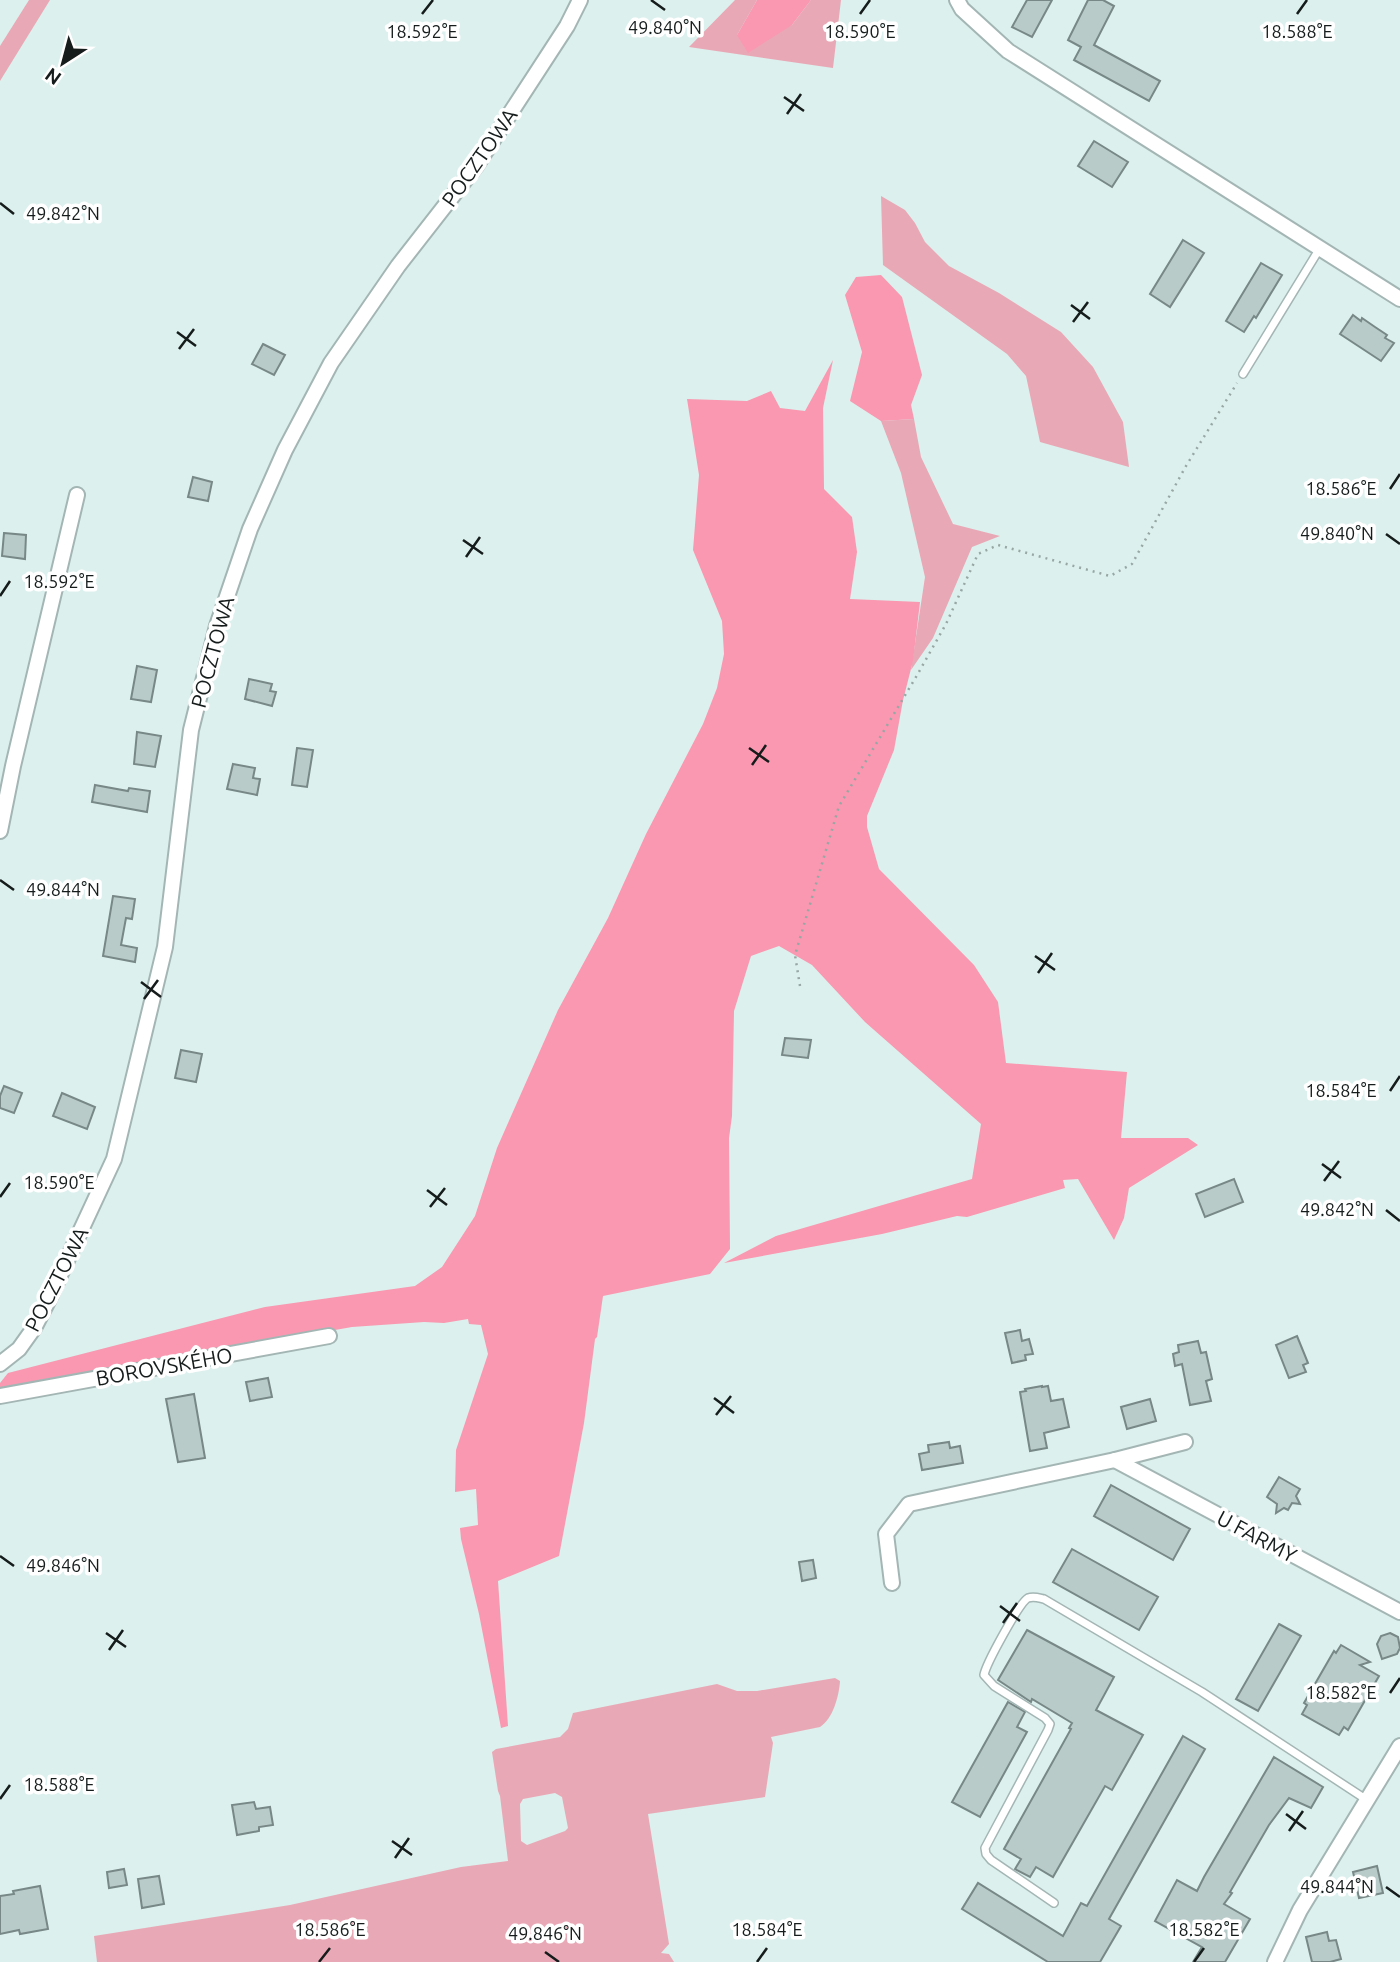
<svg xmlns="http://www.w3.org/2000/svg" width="1400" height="1962" font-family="Ubuntu,sans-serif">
<rect width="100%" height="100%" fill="#dcf0ed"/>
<g fill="#e9a8b6" fill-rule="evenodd">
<path d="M 29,0 L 50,0 L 0,81 L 0,46 Z"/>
<path d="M 735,0 L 757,0 L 737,35 L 792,25 L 811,0 L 841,0 L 833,68 L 689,47 Z"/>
<path d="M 881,196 L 905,210 L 915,223 L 925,242 L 949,266 L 999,293 L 1061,332 L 1093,367 L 1123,422 L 1129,467 L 1040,442 L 1026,376 L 1007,354 L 883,265 Z"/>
<path d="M 914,419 L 921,457 L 953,524 L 1000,536 L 972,547 L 933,638 L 911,670 L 925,577 L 901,473 L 881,421 Z"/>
<path d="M 835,1678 L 840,1681 C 839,1696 833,1719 820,1727 L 771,1737 L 773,1743 L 765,1797 L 648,1814 L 669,1944 L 661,1953 L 669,1954 L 674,1962 L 97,1962 L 94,1936 L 290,1905 L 461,1867 L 508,1861 L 500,1796 L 498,1791 L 492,1752 L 496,1749 L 560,1737 L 568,1729 L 573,1713 L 717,1684 L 737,1691 L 757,1691 ZM 555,1793 L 562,1797 L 568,1828 L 565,1831 L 527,1845 L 521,1841 L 520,1804 L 523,1799 Z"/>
</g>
<g fill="#f998b0">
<path d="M 757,0 L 811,0 L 792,25 L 748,53 L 737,35 Z"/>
<path d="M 881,275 L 902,297 L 922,375 L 911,405 L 914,419 L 881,421 L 850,401 L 862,352 L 845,295 L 856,277 Z"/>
<path d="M 833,360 L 823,408 L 824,489 L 852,517 L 857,552 L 850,599 L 920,602 L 913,661 L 903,700 L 894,750 L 867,816 L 867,827 L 879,869 L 974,965 L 998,1002 L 1006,1063 L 1127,1072 L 1121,1138 L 1188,1138 L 1198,1145 L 1129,1188 L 1124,1218 L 1114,1240 L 1078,1179 L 1063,1180 L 1065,1188 L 967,1217 L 957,1216 L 882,1234 L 724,1263 L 776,1236 L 972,1179 L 981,1124 L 865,1022 L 812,965 L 779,946 L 751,956 L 734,1011 L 732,1116 L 729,1138 L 730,1249 L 710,1274 L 603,1296 L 597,1337 L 595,1339 L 584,1423 L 559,1556 L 498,1581 L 508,1726 L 501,1728 L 479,1614 L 461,1539 L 460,1528 L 478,1525 L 476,1489 L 455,1492 L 456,1450 L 488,1354 L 481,1325 L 469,1324 L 468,1319 L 444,1323 L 424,1322 L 352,1327 L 0,1389 L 0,1383 L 8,1373 L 265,1307 L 415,1286 L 442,1267 L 475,1216 L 497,1148 L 558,1010 L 608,918 L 646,834 L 703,724 L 717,688 L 724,654 L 722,621 L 693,550 L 699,475 L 687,399 L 747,401 L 771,391 L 780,408 L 805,411 Z"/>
</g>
<g fill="#b9cbc9" stroke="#778886" stroke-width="2">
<path d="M 1027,0 L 1052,0 L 1032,37 L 1012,27 Z"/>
<path d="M 1088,0 L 1103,0 L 1114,6 L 1094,45 L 1160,81 L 1149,101 L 1074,60 L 1081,47 L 1068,40 Z"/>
<path d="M 1094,141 L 1128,162 L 1112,187 L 1078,166 Z"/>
<path d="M 1183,240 L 1204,253 L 1170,307 L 1150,294 Z"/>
<path d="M 1261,263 L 1282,275 L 1256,318 L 1254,316 L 1244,332 L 1226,321 Z"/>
<path d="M 1353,315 L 1361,321 L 1362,318 L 1375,327 L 1387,335 L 1385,338 L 1394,343 L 1381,361 L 1340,334 Z"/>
<path d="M 263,344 L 285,355 L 274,375 L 252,364 Z"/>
<path d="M 193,477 L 212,482 L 208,501 L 188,497 Z"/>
<path d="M 4,533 L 26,535 L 25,559 L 2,556 Z"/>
<path d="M 137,666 L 157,670 L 151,702 L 131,699 Z"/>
<path d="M 249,679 L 272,684 L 270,691 L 276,692 L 272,706 L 245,699 Z"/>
<path d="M 137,732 L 161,736 L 155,767 L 134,764 Z"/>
<path d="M 297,748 L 313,750 L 307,787 L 292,785 Z"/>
<path d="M 233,764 L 255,768 L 253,778 L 260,779 L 257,795 L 227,789 Z"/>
<path d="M 95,785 L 128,791 L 129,788 L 150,791 L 147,812 L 92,802 Z"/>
<path d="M 113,896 L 135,899 L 132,919 L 126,918 L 121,945 L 137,948 L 135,962 L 103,956 Z"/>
<path d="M 785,1038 L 811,1040 L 808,1058 L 782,1055 Z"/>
<path d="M 181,1050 L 202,1054 L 196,1082 L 175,1078 Z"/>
<path d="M 4,1086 L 22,1093 L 14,1113 L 0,1108 L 0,1096 Z"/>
<path d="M 62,1093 L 95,1107 L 87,1129 L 53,1116 Z"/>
<path d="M 1234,1179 L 1243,1202 L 1205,1217 L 1196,1194 Z"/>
<path d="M 1020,1330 L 1022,1341 L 1029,1339 L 1033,1354 L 1025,1355 L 1026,1360 L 1012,1363 L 1005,1333 Z"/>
<path d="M 1297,1336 L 1308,1363 L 1303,1365 L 1306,1372 L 1289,1378 L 1276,1345 Z"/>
<path d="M 1198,1341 L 1201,1353 L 1206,1352 L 1212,1379 L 1206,1381 L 1211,1401 L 1190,1405 L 1182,1364 L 1175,1366 L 1173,1354 L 1179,1352 L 1178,1345 Z"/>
<path d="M 268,1378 L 272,1397 L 250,1401 L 246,1382 Z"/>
<path d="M 1042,1386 L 1042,1387 L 1048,1386 L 1051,1401 L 1063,1399 L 1069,1427 L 1044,1433 L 1047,1448 L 1030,1451 L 1020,1392 L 1026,1391 L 1025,1389 Z"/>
<path d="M 194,1394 L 205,1458 L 178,1462 L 166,1399 Z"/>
<path d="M 1150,1399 L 1156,1421 L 1127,1429 L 1121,1407 Z"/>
<path d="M 949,1442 L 950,1448 L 960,1446 L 963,1463 L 922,1470 L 919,1454 L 929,1452 L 928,1445 Z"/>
<path d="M 1279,1477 L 1300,1489 L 1296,1496 L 1300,1504 L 1292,1503 L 1288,1510 L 1284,1508 L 1276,1513 L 1277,1504 L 1267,1497 Z"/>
<path d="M 1111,1485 L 1190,1529 L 1173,1560 L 1094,1516 Z"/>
<path d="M 1072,1549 L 1158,1597 L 1139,1630 L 1053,1582 Z"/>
<path d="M 813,1560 L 816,1578 L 802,1581 L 799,1562 Z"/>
<path d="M 1279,1624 L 1301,1636 L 1258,1711 L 1236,1699 Z"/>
<path d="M 1027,1630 L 1114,1677 L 1096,1710 L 1143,1735 L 1112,1790 L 1105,1786 L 1053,1877 L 1036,1867 L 1030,1877 L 1015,1869 L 1021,1859 L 1004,1849 L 1071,1729 L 1069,1728 L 1072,1723 L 1032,1699 L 1031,1702 L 998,1680 Z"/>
<path d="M 1390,1633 L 1398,1637 L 1400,1648 L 1397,1654 L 1382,1659 L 1377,1644 L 1381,1636 Z"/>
<path d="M 1341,1645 L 1370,1662 L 1360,1665 L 1379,1676 L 1348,1730 L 1344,1727 L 1339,1735 L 1302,1714 L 1307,1705 L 1304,1703 L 1334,1651 L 1336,1653 Z"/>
<path d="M 1008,1702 L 1025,1712 L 1017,1727 L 1027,1732 L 980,1817 L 952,1802 Z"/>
<path d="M 1183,1736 L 1205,1749 L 1109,1919 L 1121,1926 L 1100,1962 L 1048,1962 L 962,1909 L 978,1883 L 1063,1936 L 1081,1903 L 1087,1906 Z"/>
<path d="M 1274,1757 L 1323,1787 L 1311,1808 L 1289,1798 L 1269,1825 L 1230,1892 L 1232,1893 L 1224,1904 L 1250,1919 L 1225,1962 L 1193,1962 L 1202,1947 L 1155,1921 L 1177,1880 L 1197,1891 L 1204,1877 Z"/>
<path d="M 254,1802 L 256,1809 L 270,1807 L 273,1825 L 259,1827 L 259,1831 L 237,1835 L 232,1805 Z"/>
<path d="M 1377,1866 L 1383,1893 L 1359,1898 L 1353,1872 Z"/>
<path d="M 124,1869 L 127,1885 L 109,1888 L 107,1872 Z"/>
<path d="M 159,1876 L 164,1904 L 142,1908 L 138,1879 Z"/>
<path d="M 40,1886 L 48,1929 L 20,1934 L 19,1930 L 0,1934 L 0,1896 L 14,1894 L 13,1891 Z"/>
<path d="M 1327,1932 L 1329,1941 L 1336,1940 L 1341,1959 L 1330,1962 L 1312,1962 L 1306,1937 Z"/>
</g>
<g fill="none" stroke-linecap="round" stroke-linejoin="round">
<g stroke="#a4b6b4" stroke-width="10">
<g id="lane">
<path d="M 1243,374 L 1320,248"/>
<path d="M 1054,1903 L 991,1860 L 986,1854 L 985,1848 L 1048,1730 L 1050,1724 L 1045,1718 L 994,1686 L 984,1675 C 986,1664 1019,1603 1028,1598 C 1034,1596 1039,1598 1044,1599 L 1202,1692 L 1367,1800"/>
</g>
</g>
<g stroke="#a4b6b4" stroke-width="18">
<g id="street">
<path d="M 957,0 L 962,9 L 1008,51 L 1400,299"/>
<path d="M 0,831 L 13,766 L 77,495"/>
<path d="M 0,1364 L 19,1349 L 34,1328 L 49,1299 L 114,1159 L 165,947 L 191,730 L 217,626 L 250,529 L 285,450 L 331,363 L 398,266 L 476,166 L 567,26 L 580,0"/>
<path d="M 0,1396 L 329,1336"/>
<path d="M 1115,1460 L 1400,1612"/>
<path d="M 892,1583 L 886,1534 L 909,1504 L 1115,1460 L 1185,1442"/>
<path d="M 1275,1962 L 1300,1910 L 1400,1746"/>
</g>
</g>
<path stroke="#97a7a4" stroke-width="2.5" stroke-dasharray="2 5" stroke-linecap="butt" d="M 800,986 L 795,955 L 839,806 L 916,677 L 946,624 L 978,554 L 998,545 L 1110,576 L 1132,564 L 1186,466 L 1237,383"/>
<use href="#lane" stroke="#fff" stroke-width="7"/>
<use href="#street" stroke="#fff" stroke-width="14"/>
</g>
<path fill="none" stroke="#151c1b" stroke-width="2.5" d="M 651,0 L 665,10M 422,14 L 433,0M 860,14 L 870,0M 1297,14 L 1307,0M 784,97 L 804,111M 787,114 L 801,94M 0,203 L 14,214M 1071,305 L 1090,319M 1073,322 L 1088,302M 177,332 L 196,346M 179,349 L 194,329M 1390,489 L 1400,474M 1386,534 L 1400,544M 463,540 L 483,554M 466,557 L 480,537M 0,596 L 10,581M 749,748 L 769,762M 752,765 L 766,745M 0,880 L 14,890M 1035,956 L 1055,970M 1038,973 L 1052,953M 141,982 L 161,997M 144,999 L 158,980M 1390,1091 L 1400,1076M 1322,1164 L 1341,1178M 1324,1181 L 1339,1161M 427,1190 L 447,1205M 0,1197 L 10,1183M 430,1207 L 445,1188M 1386,1210 L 1400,1221M 714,1398 L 734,1413M 716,1415 L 731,1396M 0,1556 L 14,1566M 1000,1606 L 1020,1621M 1003,1623 L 1017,1603M 106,1633 L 126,1647M 109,1650 L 123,1630M 1390,1693 L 1400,1678M 0,1799 L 10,1785M 1286,1814 L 1306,1829M 1289,1831 L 1303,1811M 392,1841 L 412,1855M 395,1858 L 409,1838M 1386,1887 L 1400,1897M 545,1952 L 559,1962M 319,1962 L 330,1948M 757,1962 L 767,1948M 1194,1962 L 1204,1948"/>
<g text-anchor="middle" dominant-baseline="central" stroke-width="7" stroke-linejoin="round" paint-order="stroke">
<g font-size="21" fill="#151c1b" stroke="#fff">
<text transform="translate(479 157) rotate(-55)">POCZTOWA</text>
<text transform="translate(212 652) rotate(-75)">POCZTOWA</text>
<text transform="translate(56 1279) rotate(-63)">POCZTOWA</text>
<text transform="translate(164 1366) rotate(-10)">BOROVSKÉHO</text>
<text transform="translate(1257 1536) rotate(28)">U FARMY</text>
</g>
</g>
<g font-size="18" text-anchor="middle" fill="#151c1b" stroke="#fff" stroke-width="7" stroke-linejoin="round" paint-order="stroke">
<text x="665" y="34">49.840°N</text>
<text x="860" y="38">18.590°E</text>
<text x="1297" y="38">18.588°E</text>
<text x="422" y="38">18.592°E</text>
<text x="63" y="220">49.842°N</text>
<text x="1341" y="495">18.586°E</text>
<text x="1337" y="540">49.840°N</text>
<text x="59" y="588">18.592°E</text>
<text x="63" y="896">49.844°N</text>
<text x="1341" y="1097">18.584°E</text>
<text x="59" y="1189">18.590°E</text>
<text x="1337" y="1216">49.842°N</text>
<text x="63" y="1572">49.846°N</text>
<text x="1341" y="1699">18.582°E</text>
<text x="59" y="1791">18.588°E</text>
<text x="1337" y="1893">49.844°N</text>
<text x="330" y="1936">18.586°E</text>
<text x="767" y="1936">18.584°E</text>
<text x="1204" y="1936">18.582°E</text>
<text x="545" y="1940">49.846°N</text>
</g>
<g transform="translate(63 63) rotate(216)" stroke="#ffffff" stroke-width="5" paint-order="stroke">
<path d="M0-5L12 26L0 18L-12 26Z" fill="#151c1b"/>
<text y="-10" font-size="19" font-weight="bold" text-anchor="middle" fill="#151c1b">N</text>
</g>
</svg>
